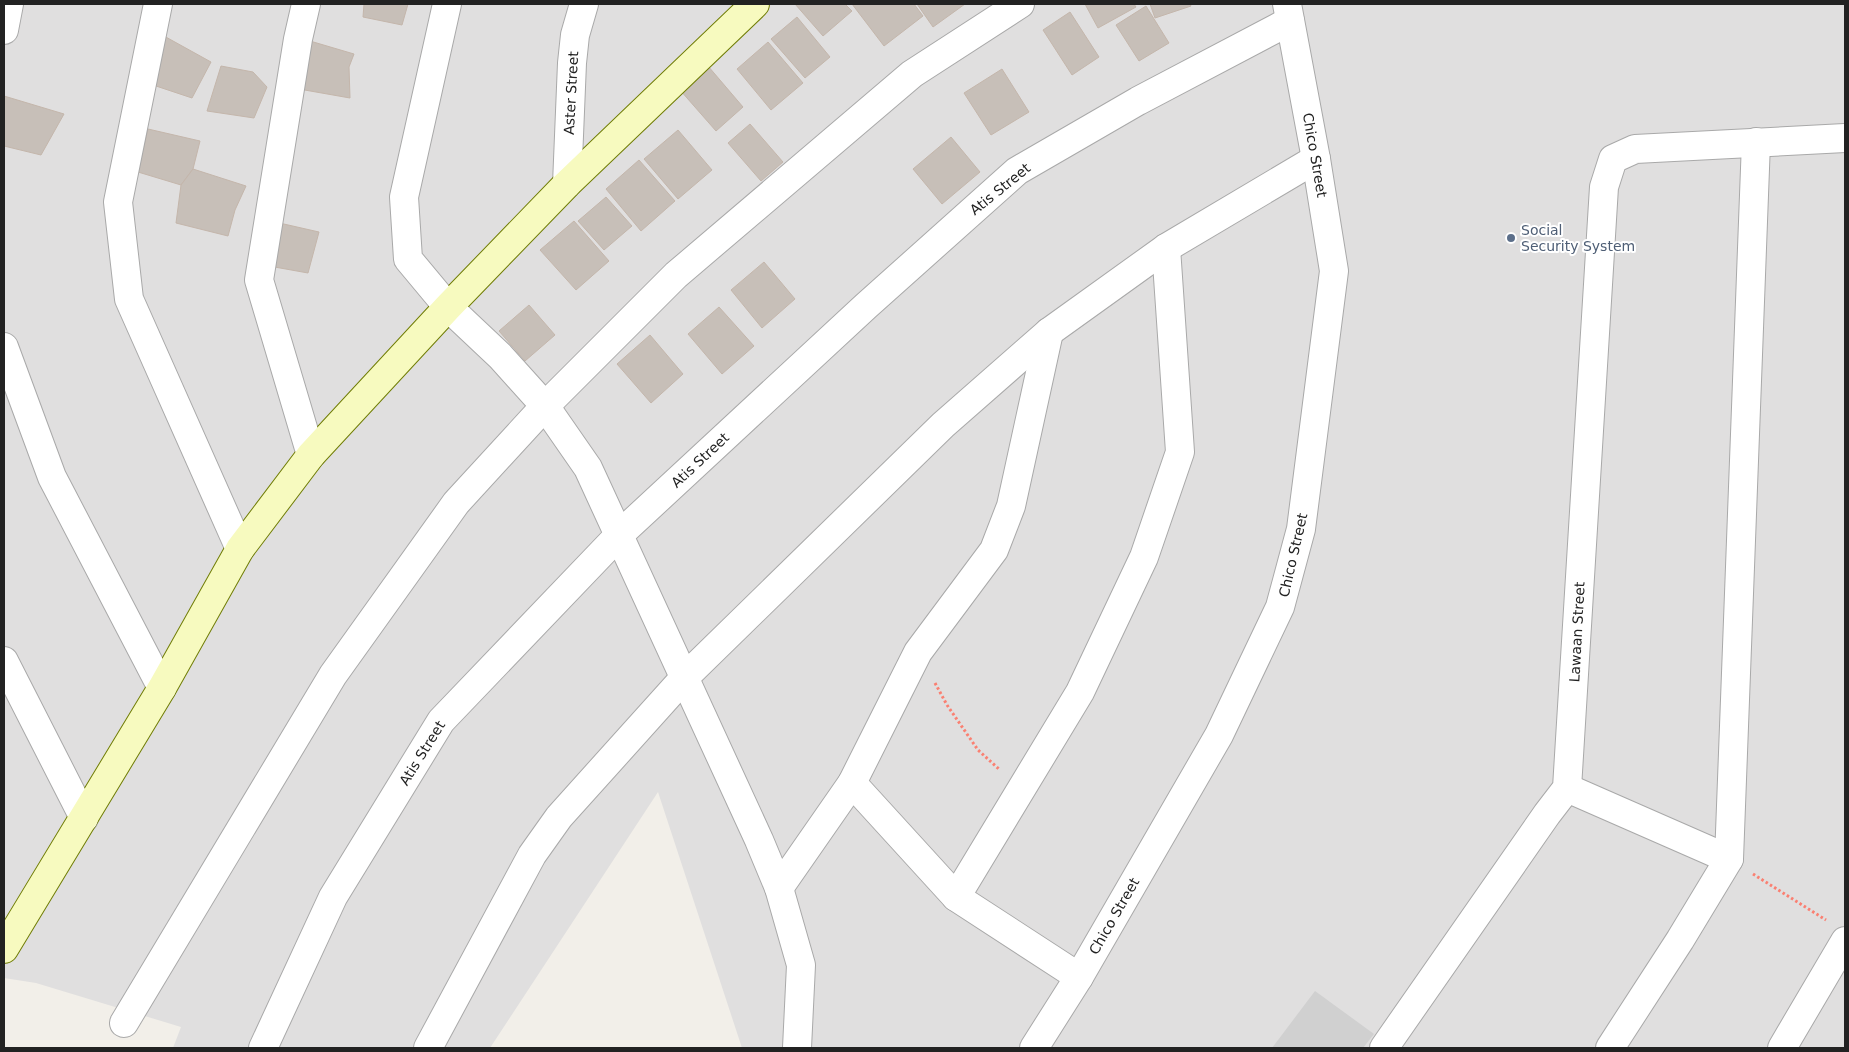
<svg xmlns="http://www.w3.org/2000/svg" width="1849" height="1052" font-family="'DejaVu Sans',sans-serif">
<rect width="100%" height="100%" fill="#f2efe9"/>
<path fill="#e0dfdf" d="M 4,4 L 1845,4 L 1845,1048 L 742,1048 L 658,792 L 490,1048 L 173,1048 L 181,1027 L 36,983 L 4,978 Z"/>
<path fill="#d0d0d0" d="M 1315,991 L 1374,1034 L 1363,1048 L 1272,1048 Z"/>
<g fill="#c7bfb8" stroke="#c4b6ab">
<path d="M 364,4 L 408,4 L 402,25 L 363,17 Z"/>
<path d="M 795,4 L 845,4 L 852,11 L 823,36 Z"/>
<path d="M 852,4 L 914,4 L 923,16 L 884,46 Z"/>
<path d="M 917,4 L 965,4 L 933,27 Z"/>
<path d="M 1085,4 L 1134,4 L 1136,7 L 1098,28 Z"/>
<path d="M 1150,4 L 1190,4 L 1191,6 L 1155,18 Z"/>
<path d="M 1146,6 L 1169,43 L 1139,61 L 1116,25 Z"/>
<path d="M 1070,12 L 1099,57 L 1072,75 L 1043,30 Z"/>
<path d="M 797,17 L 830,57 L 805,78 L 771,39 Z"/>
<path d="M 164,36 L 211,62 L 192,98 L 153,85 Z"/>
<path d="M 310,41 L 354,54 L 349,67 L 350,98 L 299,89 Z"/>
<path d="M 768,42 L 803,83 L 771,110 L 737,69 Z"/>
<path d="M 221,66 L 253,72 L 267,87 L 254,118 L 207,111 Z"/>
<path d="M 708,66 L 743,107 L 716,131 L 680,90 Z"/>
<path d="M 1002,69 L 1029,112 L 991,135 L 964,93 Z"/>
<path d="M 4,96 L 64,114 L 41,155 L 4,146 Z"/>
<path d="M 750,124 L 783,162 L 761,181 L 728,143 Z"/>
<path d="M 148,129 L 200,141 L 193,169 L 181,185 L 138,172 Z"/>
<path d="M 678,130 L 712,170 L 678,199 L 644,159 Z"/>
<path d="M 951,137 L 980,172 L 942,204 L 913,169 Z"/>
<path d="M 639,160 L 675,201 L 641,231 L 606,189 Z"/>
<path d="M 193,169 L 246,186 L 235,210 L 228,236 L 176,223 L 181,185 Z"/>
<path d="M 606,197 L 632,226 L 604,250 L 578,221 Z"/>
<path d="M 574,221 L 609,261 L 576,290 L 540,250 Z"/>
<path d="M 275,222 L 319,232 L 308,273 L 269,266 Z"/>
<path d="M 764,262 L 795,299 L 762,328 L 731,290 Z"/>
<path d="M 529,305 L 555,335 L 525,361 L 499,331 Z"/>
<path d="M 719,307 L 754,346 L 722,374 L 688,334 Z"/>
<path d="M 650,335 L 683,374 L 651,403 L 617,364 Z"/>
</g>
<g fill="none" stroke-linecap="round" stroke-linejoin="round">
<g stroke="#a9a9a9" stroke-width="30">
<g id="street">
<path d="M 158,4 L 118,202 L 129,299 L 240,549"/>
<path d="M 306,4 L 298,39 L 259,280 L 311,455"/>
<path d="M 447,4 L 404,197 L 408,259 L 448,307 L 500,356 L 545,406 L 588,468 L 759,840 L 779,888 L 801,965 L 797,1048"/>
<path d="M 4,30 L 9,4"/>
<path d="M 567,184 L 572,63 L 575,35 L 584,4"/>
<path d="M 4,347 L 52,477 L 162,688"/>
<path d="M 4,661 L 84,818"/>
<path d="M 852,783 L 956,897 L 1079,977"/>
<path d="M 1567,788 L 1729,859"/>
<path d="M 779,888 L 852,783 L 918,652 L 994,550 L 1011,506 L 1049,332"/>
<path d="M 956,897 L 1080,692 L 1144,557 L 1180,452 L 1166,248"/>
<path d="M 124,1023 L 333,675 L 456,503 L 545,406 L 676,275 L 912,74 L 1020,4"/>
<path d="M 263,1048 L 333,897 L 441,721 L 620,534 L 866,306 L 1017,171 L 1138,101 L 1290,21"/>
<path d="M 428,1048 L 532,855 L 559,817 L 684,678 L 943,425 L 1049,332 L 1166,248 L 1316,159"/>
<path d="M 1034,1048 L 1079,977 L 1219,735 L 1280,607 L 1301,529 L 1334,271 L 1316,159 L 1287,4"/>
<path d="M 1384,1048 L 1547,814 L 1567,788 L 1604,187 L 1613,159 L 1635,149 L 1845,138"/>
<path d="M 1610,1048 L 1680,940 L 1729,859 L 1756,142"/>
<path d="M 1782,1048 L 1845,941"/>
</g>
</g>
<g stroke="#707d05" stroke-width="30">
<path id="secondary" d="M 4,949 L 162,688 L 240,549 L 311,455 L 448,307 L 567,184 L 755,4"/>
</g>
<g stroke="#fa8072" stroke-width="3" stroke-dasharray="2.5 2.5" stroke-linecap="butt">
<path d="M 935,683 L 947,705 L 978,750 L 1000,770"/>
<path d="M 1753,874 L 1826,920"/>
</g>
<use href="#street" stroke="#fff" stroke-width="28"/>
<use href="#secondary" stroke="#f7fabf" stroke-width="28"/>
</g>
<circle fill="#5c6f8a" stroke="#fff" stroke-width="2" cx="1511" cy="238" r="5"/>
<g text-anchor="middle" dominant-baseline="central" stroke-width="4" stroke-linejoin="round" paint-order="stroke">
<g font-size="14" fill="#222" stroke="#fff">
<text transform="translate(571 93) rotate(-87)">Aster Street</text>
<text transform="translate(1315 155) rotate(80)">Chico Street</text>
<text transform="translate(1000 189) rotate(-39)">Atis Street</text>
<text transform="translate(700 460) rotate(-43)">Atis Street</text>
<text transform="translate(1293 555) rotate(-77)">Chico Street</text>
<text transform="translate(1577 632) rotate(-87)">Lawaan Street</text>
<text transform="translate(422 753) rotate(-58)">Atis Street</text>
<text transform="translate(1114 916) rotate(-60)">Chico Street</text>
</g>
<g font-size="14" fill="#4e5e75" stroke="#fff" text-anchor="start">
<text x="1521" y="230">Social<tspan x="1521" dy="16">Security System</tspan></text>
</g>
</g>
<rect width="1849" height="1052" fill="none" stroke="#222222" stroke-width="10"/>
</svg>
